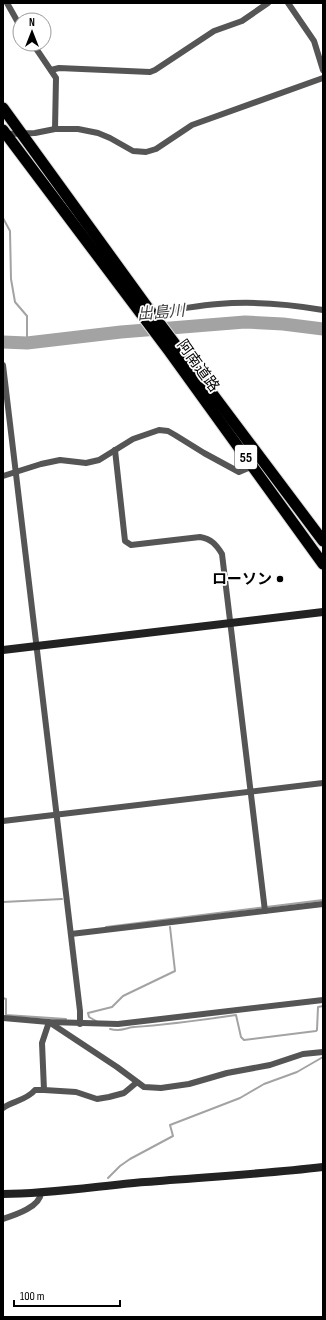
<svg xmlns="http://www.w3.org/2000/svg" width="326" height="1320" font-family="'Sofia Sans Condensed','Noto Sans JP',sans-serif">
<rect width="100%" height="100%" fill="#fff"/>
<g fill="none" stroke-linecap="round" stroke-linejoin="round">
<g stroke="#a3a3a3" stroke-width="2">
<path d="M 3,218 L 10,231 L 11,279 L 15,302 L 27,316 L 27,343"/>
<path d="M 3,902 L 62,899"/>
<path d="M 106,927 L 323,900"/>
<path d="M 3,998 L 6,999 L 6,1015 L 66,1019"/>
<path d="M 96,1021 L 89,1017 L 88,1013 L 112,1007 L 123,996 L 175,971 L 170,927"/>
<path d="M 110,1029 C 122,1032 124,1028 134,1027 C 168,1025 202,1020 236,1015 L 241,1037 L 244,1040 L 316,1031 L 317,1030 L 318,1007 L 323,1006"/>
<path d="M 108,1178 L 120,1166 L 130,1159 L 173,1136 L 170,1125 L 240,1098 L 264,1084 L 297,1072 L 323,1057"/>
</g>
<path stroke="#a3a3a3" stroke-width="13" d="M 3,342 L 27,343 L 121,332 L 245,322 L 283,324 L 323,329"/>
<g stroke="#dbdbdb" stroke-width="13">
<g id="highway">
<path d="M 3,108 L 148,308 L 323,541"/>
<path d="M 3,130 L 169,351 L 323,564"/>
</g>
</g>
<g stroke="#555" stroke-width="6">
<path d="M 7,3 L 20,26"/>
<path d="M 288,3 L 314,41 L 323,70"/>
<path d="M 33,44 L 56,78 L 55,129"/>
<path d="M 51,70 L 59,68 L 150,72 L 155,70 L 214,31 L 242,21 L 268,3"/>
<path d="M 7,134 L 35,133 L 55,129 L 78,129 L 98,133 L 110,138 L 133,151 L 146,152 L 156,149 L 192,125 L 323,78"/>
<path d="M 172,310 C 187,308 203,305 218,304 C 253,301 289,304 323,310"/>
<path d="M 3,365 L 80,1011 L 80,1024"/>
<path d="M 115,450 L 125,541 L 131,545 L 200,537 C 211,539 216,544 222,554 L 265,911"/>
<path d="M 3,476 L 41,464 L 60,460 L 86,463 L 99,460 L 133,439 L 159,430 L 168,431 L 175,435 L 204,453 L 239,472 L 253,466"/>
<path d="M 3,821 L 323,783"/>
<path d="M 71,934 L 323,904"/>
<path d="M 3,1018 L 49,1022 L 118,1024 L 323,1000"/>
<path d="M 136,1083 L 124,1093 L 109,1097 L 97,1099 L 76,1092 L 44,1090 L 42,1043 L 49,1022 L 117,1067 L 144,1087 L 161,1088 L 189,1084 L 227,1073 L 270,1065 L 303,1054 L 323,1052"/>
<path d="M 3,1108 C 13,1101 27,1100 35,1090 L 44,1090"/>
<path d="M 3,1219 C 15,1215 40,1207 41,1193"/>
</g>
<g stroke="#222" stroke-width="8">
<path d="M 3,650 L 323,612"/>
<path d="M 3,1194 C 50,1194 98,1186 145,1182 C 204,1177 264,1174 323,1167"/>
</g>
<use href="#highway" stroke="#000" stroke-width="11"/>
</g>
<circle fill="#000" stroke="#fff" stroke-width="1.5" cx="280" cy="579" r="4"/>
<g text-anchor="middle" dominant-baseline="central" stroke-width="3.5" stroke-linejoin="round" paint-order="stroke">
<rect fill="#fff" stroke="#4c4c4c" stroke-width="1" x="235" y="445" width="22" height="24" rx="3"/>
<g font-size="14" font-weight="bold" fill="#000">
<text x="246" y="457">55</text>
</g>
<g font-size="15" fill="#000" stroke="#fff">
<text transform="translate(198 366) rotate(54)">阿南道路</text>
</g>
<g font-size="15" font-weight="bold" fill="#000" stroke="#fff" text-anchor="end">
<text x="272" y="579">ローソン</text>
</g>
<g font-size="16" font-style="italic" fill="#444" stroke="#fff">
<text transform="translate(161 313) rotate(-5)">出島川</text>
</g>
</g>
<rect width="326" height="1320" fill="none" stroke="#000000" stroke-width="8"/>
<g transform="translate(32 32)"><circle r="19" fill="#ffffff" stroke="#999999"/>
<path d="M0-3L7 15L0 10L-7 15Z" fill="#000000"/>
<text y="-6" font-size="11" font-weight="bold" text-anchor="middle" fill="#000000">N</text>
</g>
<path d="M14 1300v6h106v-6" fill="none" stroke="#000000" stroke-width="2"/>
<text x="20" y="1300" font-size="12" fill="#000000" stroke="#ffffff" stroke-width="3" paint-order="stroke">100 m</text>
</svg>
